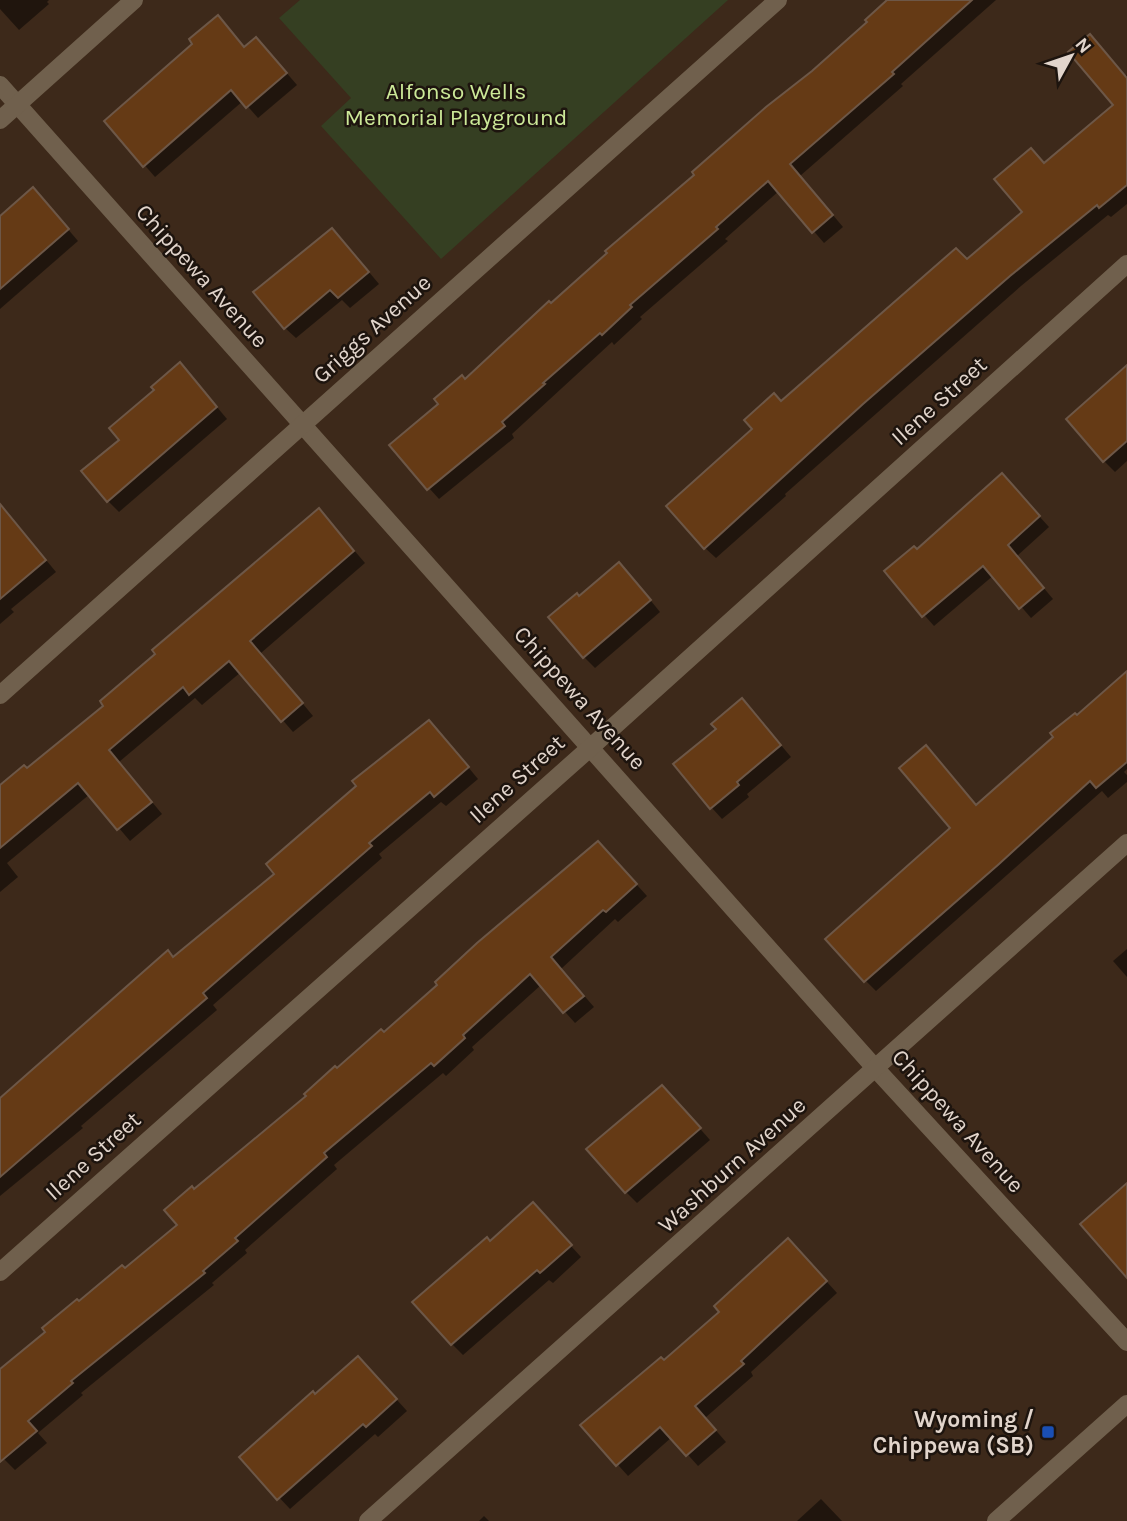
<svg xmlns="http://www.w3.org/2000/svg" width="1127" height="1521" font-family="Karla,sans-serif">
<rect width="100%" height="100%" fill="#3d291a"/>
<path fill="#353f22" d="M 300,0 L 728,0 L 441,259 L 321,126 L 351,98 L 279,18 Z"/>
<g fill="#0007">
<path d="M 0,0 L 49,0 L 47,2 L 49,4 L 19,30 L 0,9 Z"/>
<path d="M 890,0 L 996,0 L 901,84 L 903,86 L 800,176 L 843,227 L 824,243 L 779,191 L 725,239 L 728,241 L 640,317 L 642,319 L 614,345 L 612,342 L 512,434 L 514,438 L 439,499 L 429,488 L 465,381 L 869,22 Z"/>
<path d="M 195,44 L 267,50 L 297,85 L 258,118 L 243,101 L 155,177 L 106,121 Z"/>
<path d="M 1127,74 L 1127,204 L 1111,217 L 1108,215 L 1021,286 L 785,494 L 786,496 L 716,558 L 705,548 L 782,403 L 967,261 L 1025,213 L 1044,165 L 1115,105 Z"/>
<path d="M 44,201 L 78,241 L 0,309 L 0,221 Z"/>
<path d="M 343,241 L 379,284 L 350,308 L 342,300 L 296,338 L 285,328 Z"/>
<path d="M 1127,367 L 1127,461 L 1115,472 L 1104,461 Z"/>
<path d="M 191,376 L 227,419 L 119,512 L 108,501 L 121,440 Z"/>
<path d="M 1012,486 L 1049,527 L 1017,556 L 1053,599 L 1031,618 L 994,575 L 934,626 L 886,572 Z"/>
<path d="M 330,522 L 365,563 L 261,653 L 313,716 L 293,732 L 241,672 L 202,705 L 195,698 L 119,762 L 162,814 L 130,841 L 90,794 L 7,863 L 18,877 L 0,892 L 0,787 L 27,771 Z"/>
<path d="M 0,529 L 22,531 L 56,572 L 11,609 L 14,612 L 0,624 Z"/>
<path d="M 630,575 L 660,612 L 595,668 L 584,657 L 579,598 Z"/>
<path d="M 1127,674 L 1127,769 L 1124,772 L 1127,775 L 1127,782 L 1108,798 L 1102,791 L 876,991 L 866,981 L 977,806 Z"/>
<path d="M 753,712 L 791,757 L 747,794 L 749,797 L 722,819 L 712,808 Z"/>
<path d="M 440,733 L 478,779 L 446,806 L 441,802 L 379,854 L 382,858 L 213,1005 L 217,1010 L 81,1126 L 83,1128 L 0,1196 L 0,1105 Z"/>
<path d="M 609,854 L 647,896 L 618,922 L 615,919 L 561,969 L 594,1007 L 575,1023 L 541,985 L 472,1047 L 474,1050 L 446,1076 L 443,1073 L 334,1165 L 337,1169 L 245,1250 L 247,1253 L 212,1283 L 214,1285 L 81,1393 L 83,1395 L 38,1433 L 47,1443 L 15,1470 L 3,1458 L 0,1461 L 0,1379 L 179,1225 L 195,1192 L 337,1071 Z"/>
<path d="M 1127,949 L 1127,977 L 1113,961 Z"/>
<path d="M 673,1098 L 710,1140 L 637,1203 L 626,1192 Z"/>
<path d="M 543,1215 L 581,1257 L 553,1283 L 549,1280 L 463,1355 L 452,1344 Z"/>
<path d="M 799,1251 L 837,1293 L 751,1372 L 753,1376 L 705,1418 L 726,1442 L 698,1466 L 672,1437 L 628,1476 L 582,1425 L 664,1363 Z"/>
<path d="M 369,1369 L 407,1411 L 378,1437 L 375,1434 L 290,1509 L 241,1457 L 315,1396 Z"/>
<path d="M 821,1499 L 842,1521 L 797,1521 Z"/>
<path d="M 484,1516 L 489,1521 L 479,1521 Z"/>
</g>
<g fill="#653a15" stroke="#6d5747" stroke-width="2">
<path d="M 887,0 L 972,0 L 892,72 L 894,74 L 790,164 L 833,215 L 812,233 L 768,181 L 716,227 L 718,229 L 630,305 L 632,307 L 602,335 L 600,333 L 543,383 L 545,384 L 502,422 L 505,426 L 427,490 L 389,445 L 438,404 L 434,399 L 462,375 L 465,379 L 549,301 L 551,303 L 607,253 L 605,251 L 694,175 L 692,172 L 766,107 L 812,71 L 867,22 L 865,20 Z"/>
<path d="M 218,15 L 244,47 L 256,37 L 287,73 L 246,108 L 231,90 L 143,167 L 104,121 L 192,44 L 189,39 Z"/>
<path d="M 1090,34 L 1127,78 L 1127,185 L 1099,208 L 1097,205 L 1010,276 L 863,404 L 704,549 L 666,506 L 752,429 L 744,420 L 774,393 L 781,401 L 956,248 L 967,259 L 1022,212 L 994,179 L 1031,148 L 1044,163 L 1113,105 L 1068,52 Z"/>
<path d="M 33,187 L 69,229 L 0,289 L 0,216 Z"/>
<path d="M 332,228 L 369,272 L 338,298 L 330,290 L 284,329 L 253,292 Z"/>
<path d="M 180,362 L 217,407 L 107,502 L 81,471 L 119,440 L 109,428 L 154,390 L 151,387 Z"/>
<path d="M 1127,365 L 1127,441 L 1103,462 L 1066,419 Z"/>
<path d="M 1002,473 L 1040,516 L 1008,545 L 1044,588 L 1019,609 L 983,566 L 922,617 L 884,571 L 914,546 L 917,549 Z"/>
<path d="M 0,504 L 46,560 L 0,599 Z"/>
<path d="M 319,508 L 354,551 L 250,641 L 303,703 L 281,722 L 229,661 L 189,695 L 183,687 L 109,750 L 152,802 L 117,830 L 78,783 L 0,848 L 0,785 L 24,765 L 27,768 L 103,706 L 100,701 L 155,654 L 152,650 Z"/>
<path d="M 619,562 L 651,600 L 583,658 L 548,617 L 577,593 L 579,596 Z"/>
<path d="M 1127,671 L 1127,762 L 1096,788 L 1090,781 L 999,864 L 864,982 L 825,939 L 950,828 L 899,768 L 926,745 L 976,805 L 1053,737 L 1050,733 L 1075,713 L 1077,715 Z"/>
<path d="M 742,698 L 781,745 L 737,782 L 739,785 L 710,809 L 673,764 L 716,729 L 711,724 Z"/>
<path d="M 429,720 L 469,767 L 434,797 L 430,792 L 369,843 L 372,846 L 203,993 L 207,998 L 0,1177 L 0,1098 L 168,950 L 173,957 L 274,874 L 266,864 L 356,786 L 352,781 Z"/>
<path d="M 598,841 L 637,884 L 606,912 L 603,910 L 551,957 L 584,996 L 563,1013 L 530,974 L 463,1035 L 465,1038 L 434,1066 L 431,1063 L 324,1153 L 327,1157 L 235,1238 L 238,1241 L 203,1271 L 205,1273 L 71,1381 L 73,1383 L 28,1421 L 37,1431 L 0,1462 L 0,1369 L 45,1332 L 42,1328 L 77,1299 L 79,1301 L 122,1265 L 125,1268 L 177,1225 L 164,1210 L 192,1186 L 194,1189 L 306,1096 L 304,1094 L 335,1066 L 337,1068 L 381,1029 L 384,1032 L 437,985 L 435,982 L 477,943 Z"/>
<path d="M 662,1085 L 701,1128 L 625,1193 L 586,1149 Z"/>
<path d="M 1127,1183 L 1127,1278 L 1080,1224 Z"/>
<path d="M 533,1202 L 572,1245 L 540,1273 L 537,1270 L 451,1345 L 412,1302 L 487,1237 L 490,1241 Z"/>
<path d="M 788,1238 L 827,1281 L 741,1361 L 744,1364 L 695,1406 L 716,1430 L 686,1456 L 660,1427 L 616,1466 L 580,1425 L 661,1357 L 664,1360 L 719,1312 L 714,1306 Z"/>
<path d="M 358,1356 L 397,1399 L 366,1427 L 363,1424 L 277,1500 L 239,1457 L 313,1391 L 315,1394 Z"/>
</g>
<g fill="none" stroke-linecap="round" stroke-linejoin="round">
<g stroke="#70604d" stroke-width="18">
<path d="M 0,85 L 876,1069 L 1127,1342"/>
<path d="M 0,120 L 134,0"/>
<path d="M 0,695 L 778,0"/>
<path d="M 0,1272 L 591,747 L 1127,264"/>
<path d="M 368,1521 L 1127,843"/>
</g>
<path stroke="#70604d" stroke-width="18" d="M 996,1521 L 1127,1404"/>
</g>
<rect fill="#1a4fb4" stroke="#1d140e" stroke-width="2.5" x="1041" y="1425" width="14" height="14" rx="3.5"/>
<g text-anchor="middle" dominant-baseline="central" stroke-width="5" stroke-linejoin="round" paint-order="stroke">
<g font-size="23" fill="#cce998" stroke="#1d140e">
<text x="456" y="91">Alfonso Wells<tspan x="456" dy="26">Memorial Playground</tspan></text>
</g>
<g font-size="23" fill="#e2d5cc" stroke="#1d140e">
<text transform="translate(202 276) rotate(48)">Chippewa Avenue</text>
<text transform="translate(372 329) rotate(-42)">Griggs Avenue</text>
<text transform="translate(939 401) rotate(-42)">Ilene Street</text>
<text transform="translate(580 698) rotate(48)">Chippewa Avenue</text>
<text transform="translate(517 779) rotate(-42)">Ilene Street</text>
<text transform="translate(958 1121) rotate(48)">Chippewa Avenue</text>
<text transform="translate(93 1156) rotate(-42)">Ilene Street</text>
<text transform="translate(732 1165) rotate(-42)">Washburn Avenue</text>
</g>
<g font-size="23" font-weight="bold" fill="#e2d5cc" stroke="#1d140e" text-anchor="end">
<text x="1034" y="1419">Wyoming /<tspan x="1034" dy="26">Chippewa (SB)</tspan></text>
</g>
</g>
<g transform="translate(1071 56) rotate(50)" stroke="#1d140e" stroke-width="5" paint-order="stroke">
<path d="M0-5L12 26L0 18L-12 26Z" fill="#e2d5cc"/>
<text y="-10" font-size="19" font-weight="bold" text-anchor="middle" fill="#e2d5cc">N</text>
</g>
</svg>
